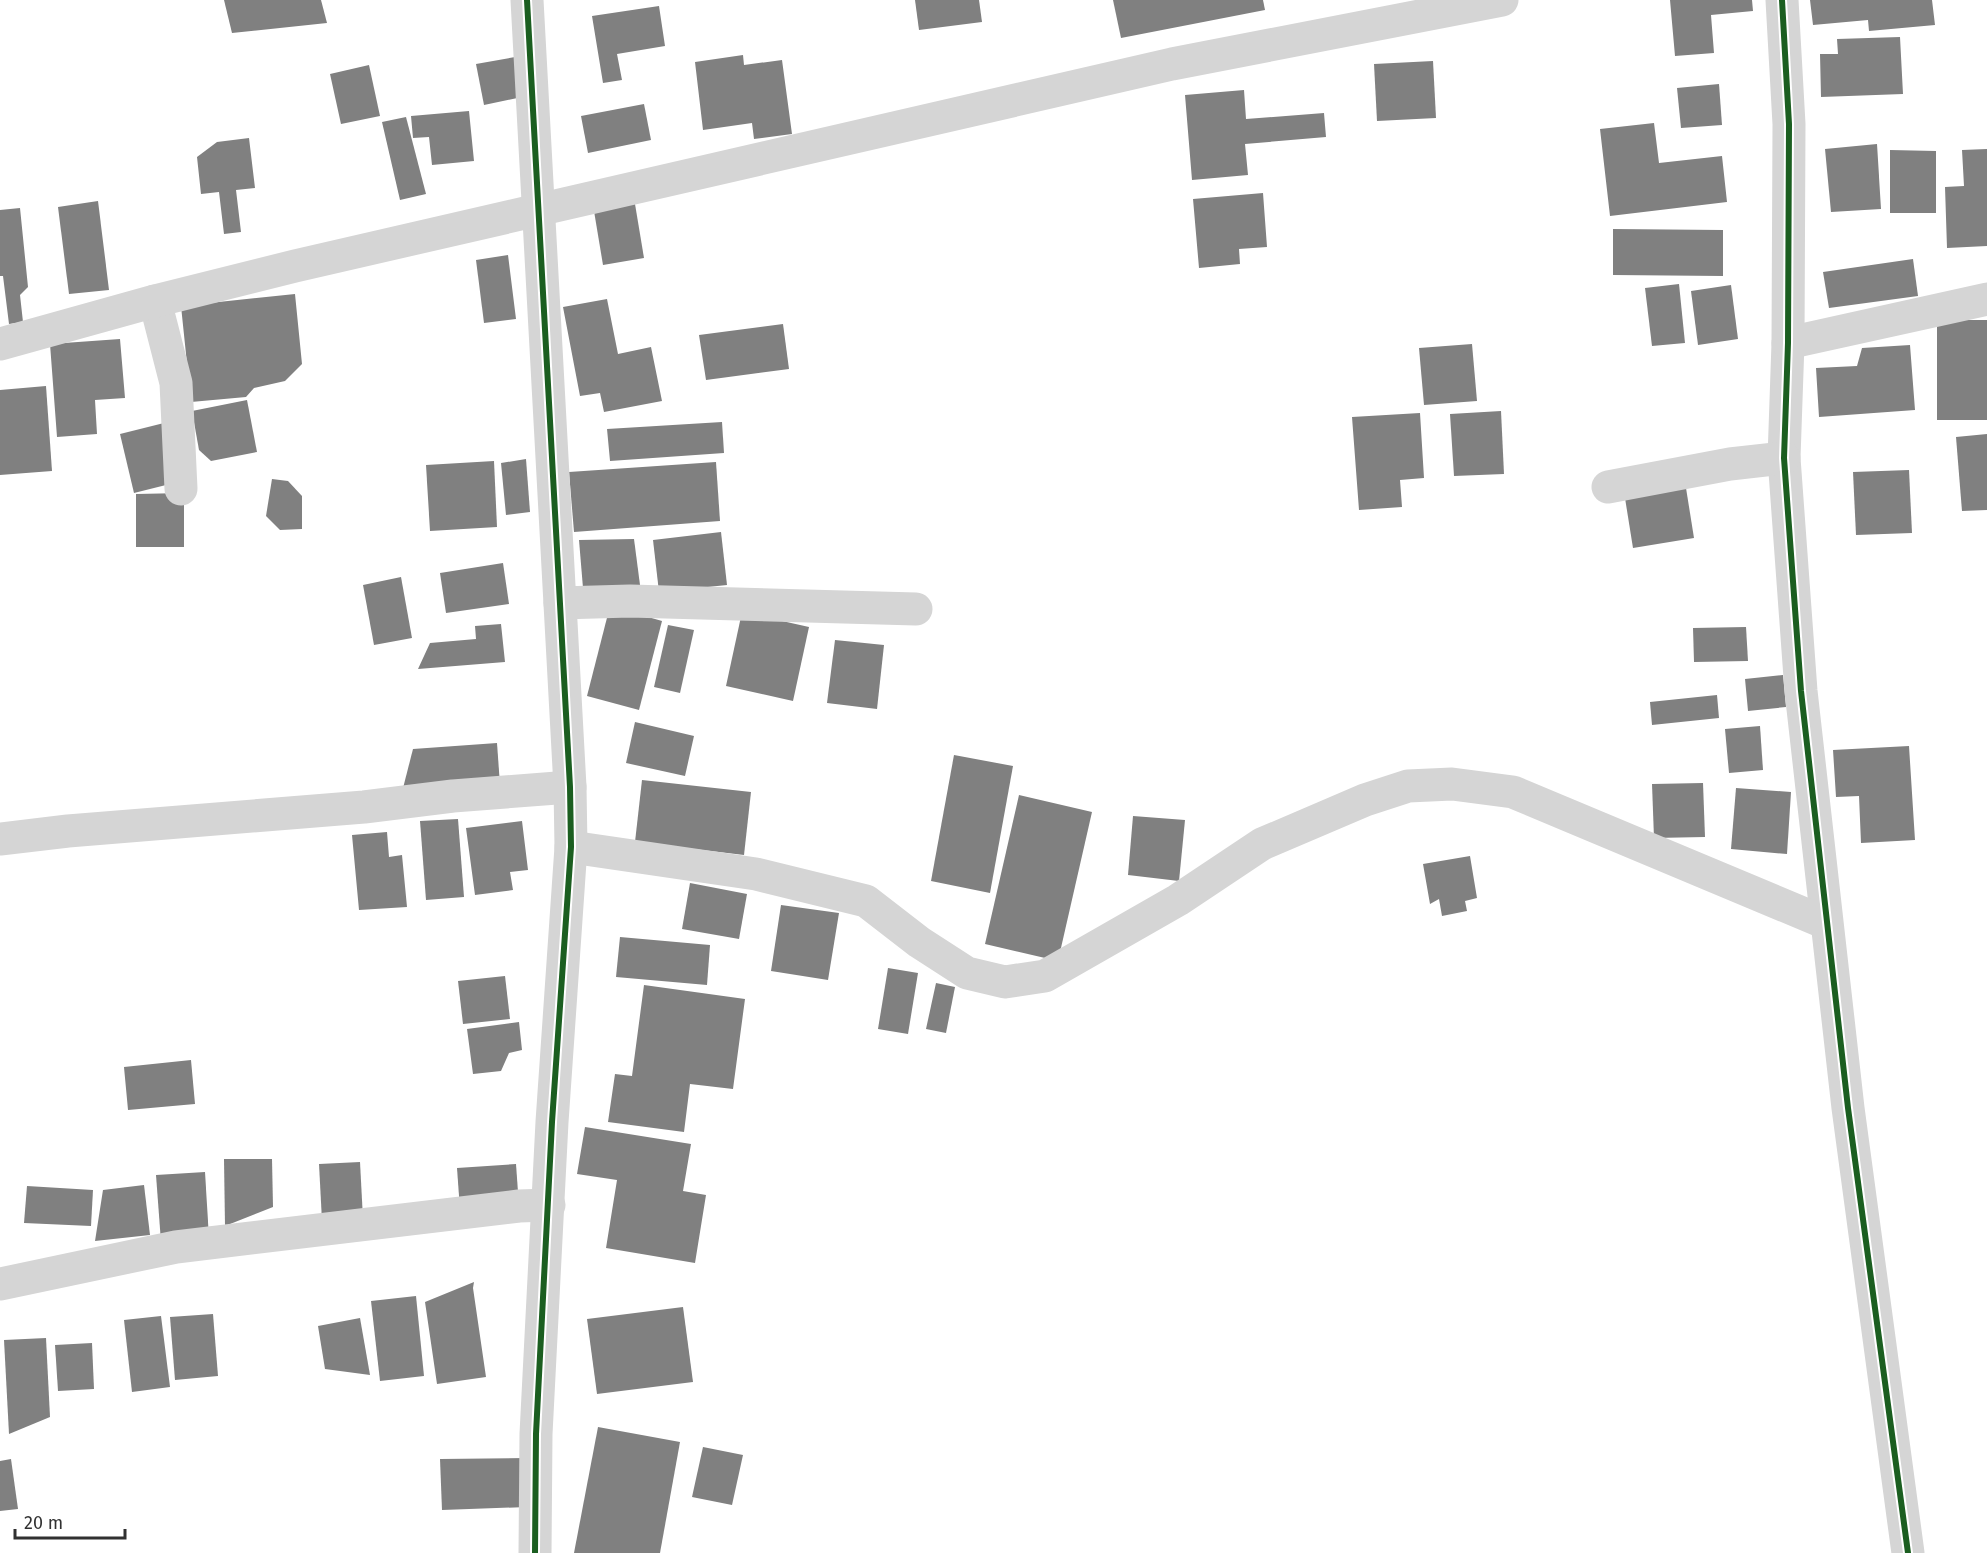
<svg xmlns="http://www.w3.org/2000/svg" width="1987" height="1553" font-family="'Fira Sans',sans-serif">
<rect width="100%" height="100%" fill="#fff"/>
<g fill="#808080">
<path d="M 224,0 L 321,0 L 327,23 L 232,33 Z"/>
<path d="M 915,0 L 979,0 L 982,22 L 919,30 Z"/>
<path d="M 1113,0 L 1263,0 L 1265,10 L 1121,38 Z"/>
<path d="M 1670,0 L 1752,0 L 1753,11 L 1711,15 L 1714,53 L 1675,56 Z"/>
<path d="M 1810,0 L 1932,0 L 1935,25 L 1869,31 L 1868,20 L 1813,25 Z"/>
<path d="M 659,6 L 665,46 L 617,54 L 622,80 L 603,83 L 592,16 Z"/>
<path d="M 1900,37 L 1903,94 L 1821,97 L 1820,54 L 1838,54 L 1837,39 Z"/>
<path d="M 743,55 L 744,65 L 782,60 L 792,134 L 754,139 L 752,123 L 703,130 L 695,62 Z"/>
<path d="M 515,57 L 522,97 L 484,105 L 476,64 Z"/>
<path d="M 1433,61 L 1436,118 L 1377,121 L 1374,64 Z"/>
<path d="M 369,65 L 380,116 L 341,124 L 330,74 Z"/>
<path d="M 1719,84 L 1722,125 L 1681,128 L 1677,88 Z"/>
<path d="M 1244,90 L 1246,119 L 1324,113 L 1326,137 L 1245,144 L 1248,175 L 1192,180 L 1185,95 Z"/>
<path d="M 644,104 L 651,140 L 588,153 L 581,116 Z"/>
<path d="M 469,111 L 474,161 L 432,165 L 429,137 L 413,138 L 411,116 Z"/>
<path d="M 406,117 L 426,194 L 400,200 L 382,122 Z"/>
<path d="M 1654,123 L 1659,163 L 1722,156 L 1727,202 L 1610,216 L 1600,129 Z"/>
<path d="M 249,138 L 255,188 L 236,190 L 241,232 L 224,234 L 219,192 L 201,194 L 197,157 L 217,142 Z"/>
<path d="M 1877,144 L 1881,209 L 1831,212 L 1825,149 Z"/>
<path d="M 1987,149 L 1987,246 L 1947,248 L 1945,187 L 1964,186 L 1962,150 Z"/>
<path d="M 1890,150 L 1936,151 L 1936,213 L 1890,213 Z"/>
<path d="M 1263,193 L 1267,247 L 1239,249 L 1240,264 L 1199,268 L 1193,199 Z"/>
<path d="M 634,198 L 644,258 L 603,265 L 593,205 Z"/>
<path d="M 98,201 L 109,290 L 69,294 L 58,207 Z"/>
<path d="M 20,208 L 28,287 L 20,295 L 23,322 L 9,324 L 3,276 L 0,276 L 0,210 Z"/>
<path d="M 1613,229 L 1723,230 L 1723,276 L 1613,275 Z"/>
<path d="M 508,255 L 516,319 L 484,323 L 476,260 Z"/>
<path d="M 1913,259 L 1918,296 L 1829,308 L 1823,272 Z"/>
<path d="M 1679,284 L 1685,343 L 1652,346 L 1645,288 Z"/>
<path d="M 1731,285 L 1738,339 L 1698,345 L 1691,291 Z"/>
<path d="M 295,294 L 302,364 L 285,381 L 254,388 L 246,397 L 191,402 L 181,306 Z"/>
<path d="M 607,299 L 618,354 L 651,347 L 662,401 L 604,412 L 600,393 L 580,396 L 563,307 Z"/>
<rect x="1937" y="320" width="50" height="100"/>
<path d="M 783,324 L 789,369 L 706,380 L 699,335 Z"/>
<path d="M 120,339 L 125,398 L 95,400 L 97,434 L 57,437 L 50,344 Z"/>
<path d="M 1472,344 L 1477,401 L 1424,405 L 1419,348 Z"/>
<path d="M 1910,345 L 1915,410 L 1819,417 L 1816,368 L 1857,366 L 1862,348 Z"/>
<path d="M 46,386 L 52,471 L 0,475 L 0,390 Z"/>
<path d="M 247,400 L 257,452 L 211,461 L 199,450 L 192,411 Z"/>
<path d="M 1501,411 L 1504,474 L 1454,476 L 1450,414 Z"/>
<path d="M 1420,413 L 1424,478 L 1400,480 L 1402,507 L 1359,510 L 1352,417 Z"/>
<path d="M 722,422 L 724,453 L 610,461 L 607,429 Z"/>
<path d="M 164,423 L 178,482 L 134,493 L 120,434 Z"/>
<path d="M 1987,434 L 1987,510 L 1962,511 L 1956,437 Z"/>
<path d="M 526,459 L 530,512 L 506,515 L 501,463 Z"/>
<path d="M 494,461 L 497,527 L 430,531 L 426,465 Z"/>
<path d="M 716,462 L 720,521 L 574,532 L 569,472 Z"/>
<path d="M 1909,470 L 1912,533 L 1856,535 L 1853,472 Z"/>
<path d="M 272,479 L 288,481 L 302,496 L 302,529 L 280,530 L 266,516 Z"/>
<path d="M 1686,488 L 1694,538 L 1633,548 L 1625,498 Z"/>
<path d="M 184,493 L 184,547 L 136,547 L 136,494 Z"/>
<path d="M 721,532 L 727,585 L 659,592 L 653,540 Z"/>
<path d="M 634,539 L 640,585 L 583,588 L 579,540 Z"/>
<path d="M 503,563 L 509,604 L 446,613 L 440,573 Z"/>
<path d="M 401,577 L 412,638 L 374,645 L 363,585 Z"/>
<path d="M 610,606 L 662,621 L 639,710 L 587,696 Z"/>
<path d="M 742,612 L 809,627 L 793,701 L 726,686 Z"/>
<path d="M 501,624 L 505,662 L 418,669 L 430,643 L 476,639 L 475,626 Z"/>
<path d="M 668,625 L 694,630 L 680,693 L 654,687 Z"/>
<path d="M 1746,627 L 1748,661 L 1694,662 L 1693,628 Z"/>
<path d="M 835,640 L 884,645 L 877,709 L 827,703 Z"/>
<path d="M 1783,675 L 1786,707 L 1748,711 L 1745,679 Z"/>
<path d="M 1717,695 L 1719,718 L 1652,725 L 1650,702 Z"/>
<path d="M 635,722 L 694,736 L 685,776 L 626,763 Z"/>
<path d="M 1760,726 L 1763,770 L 1729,773 L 1725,729 Z"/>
<path d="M 497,743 L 500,785 L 402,792 L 413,749 Z"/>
<path d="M 1909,746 L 1915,840 L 1861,843 L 1859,796 L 1836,797 L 1833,750 Z"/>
<path d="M 954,755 L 1013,766 L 990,893 L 931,881 Z"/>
<path d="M 642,780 L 751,792 L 744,855 L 635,842 Z"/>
<path d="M 1703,783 L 1705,837 L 1654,838 L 1652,784 Z"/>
<path d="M 1736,788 L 1791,792 L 1787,854 L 1731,849 Z"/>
<path d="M 1019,795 L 1092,812 L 1058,961 L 985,944 Z"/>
<path d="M 1133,816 L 1185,820 L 1179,881 L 1128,875 Z"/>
<path d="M 458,819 L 464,897 L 426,900 L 420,821 Z"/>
<path d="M 522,821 L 528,870 L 510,872 L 513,890 L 475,895 L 466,828 Z"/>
<path d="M 387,832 L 389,857 L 402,855 L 407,907 L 359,910 L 352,835 Z"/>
<path d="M 1470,856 L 1477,898 L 1465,901 L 1467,911 L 1442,916 L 1439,899 L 1430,904 L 1423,864 Z"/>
<path d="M 690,883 L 747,894 L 739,939 L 682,929 Z"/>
<path d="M 781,905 L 839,913 L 828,980 L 771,971 Z"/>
<path d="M 620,937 L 710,945 L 707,985 L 616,977 Z"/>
<path d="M 888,968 L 918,973 L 908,1034 L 878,1029 Z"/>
<path d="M 505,976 L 510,1019 L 463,1024 L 458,981 Z"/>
<path d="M 936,983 L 955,987 L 946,1033 L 926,1029 Z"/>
<path d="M 644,985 L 745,999 L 733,1089 L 690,1084 L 684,1132 L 608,1122 L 615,1074 L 632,1076 Z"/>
<path d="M 519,1022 L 522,1050 L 509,1053 L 501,1071 L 473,1074 L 467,1029 Z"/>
<path d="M 191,1060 L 195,1104 L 128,1110 L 124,1067 Z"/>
<path d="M 585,1127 L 691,1144 L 683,1191 L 706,1195 L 695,1263 L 606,1248 L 617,1180 L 577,1174 Z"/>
<path d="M 224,1159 L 272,1159 L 273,1207 L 225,1226 Z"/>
<path d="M 360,1162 L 363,1219 L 322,1221 L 319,1164 Z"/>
<path d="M 516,1164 L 519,1206 L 460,1210 L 457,1168 Z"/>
<path d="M 205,1172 L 209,1238 L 161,1242 L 156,1175 Z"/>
<path d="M 144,1185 L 150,1235 L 95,1241 L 103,1190 Z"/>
<path d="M 27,1186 L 93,1190 L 91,1226 L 24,1223 Z"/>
<path d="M 474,1282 L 473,1288 L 486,1377 L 437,1384 L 425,1302 Z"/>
<path d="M 416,1296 L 424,1376 L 380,1381 L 371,1301 Z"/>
<path d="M 683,1307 L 693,1382 L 597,1394 L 587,1319 Z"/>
<path d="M 213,1314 L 218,1376 L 175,1380 L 170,1317 Z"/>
<path d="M 161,1316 L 170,1387 L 132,1392 L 124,1320 Z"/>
<path d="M 360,1318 L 370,1375 L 325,1369 L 318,1326 Z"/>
<path d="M 46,1338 L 50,1417 L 9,1434 L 4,1340 Z"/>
<path d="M 92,1343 L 94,1389 L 58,1391 L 55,1345 Z"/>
<path d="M 598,1427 L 680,1442 L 660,1553 L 574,1553 Z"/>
<path d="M 703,1447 L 743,1455 L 732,1505 L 692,1497 Z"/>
<path d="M 526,1458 L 527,1507 L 442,1510 L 440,1459 Z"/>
<path d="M 11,1459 L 18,1509 L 0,1511 L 0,1461 Z"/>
</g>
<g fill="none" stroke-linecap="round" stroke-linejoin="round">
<g stroke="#d5d5d5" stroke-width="33">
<path d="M 527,0 L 570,787 L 571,847 L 552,1122 L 536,1434 L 535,1553"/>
<path d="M 1782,0 L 1789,124 L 1788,343 L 1784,458 L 1801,691 L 1848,1108 L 1908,1553"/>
<path d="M 155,301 L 176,383 L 181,489"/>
<path d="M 1788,343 L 1987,299"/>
<path d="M 0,344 L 155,301 L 295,266 L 1172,64 L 1502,0"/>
<path d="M 1608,487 L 1730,464 L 1784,458"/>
<path d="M 560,603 L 630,601 L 916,609"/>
<path d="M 0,839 L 68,831 L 364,807 L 453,796 L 570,787"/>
<path d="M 571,847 L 756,874 L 866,901 L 919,942 L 967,973 L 1005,982 L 1045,976 L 1178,900 L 1262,844 L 1365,800 L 1408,786 L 1452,784 L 1513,792 L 1826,923"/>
<path d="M 0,1284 L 176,1247 L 519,1206 L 549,1205"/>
</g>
<g stroke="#fff" stroke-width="10">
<g id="cycleway">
<path d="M 527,0 L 570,787 L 571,847 L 552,1122 L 536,1434 L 535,1553"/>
<path d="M 1782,0 L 1789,124 L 1788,343 L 1784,458 L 1801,691 L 1848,1108 L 1908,1553"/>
</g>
</g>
<use href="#cycleway" stroke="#1b5e20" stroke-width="6"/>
</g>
<path d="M15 1529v9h110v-9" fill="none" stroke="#313131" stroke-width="3"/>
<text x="24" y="1529" font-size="18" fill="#313131" stroke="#ffffff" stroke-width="4.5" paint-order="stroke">20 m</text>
</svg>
